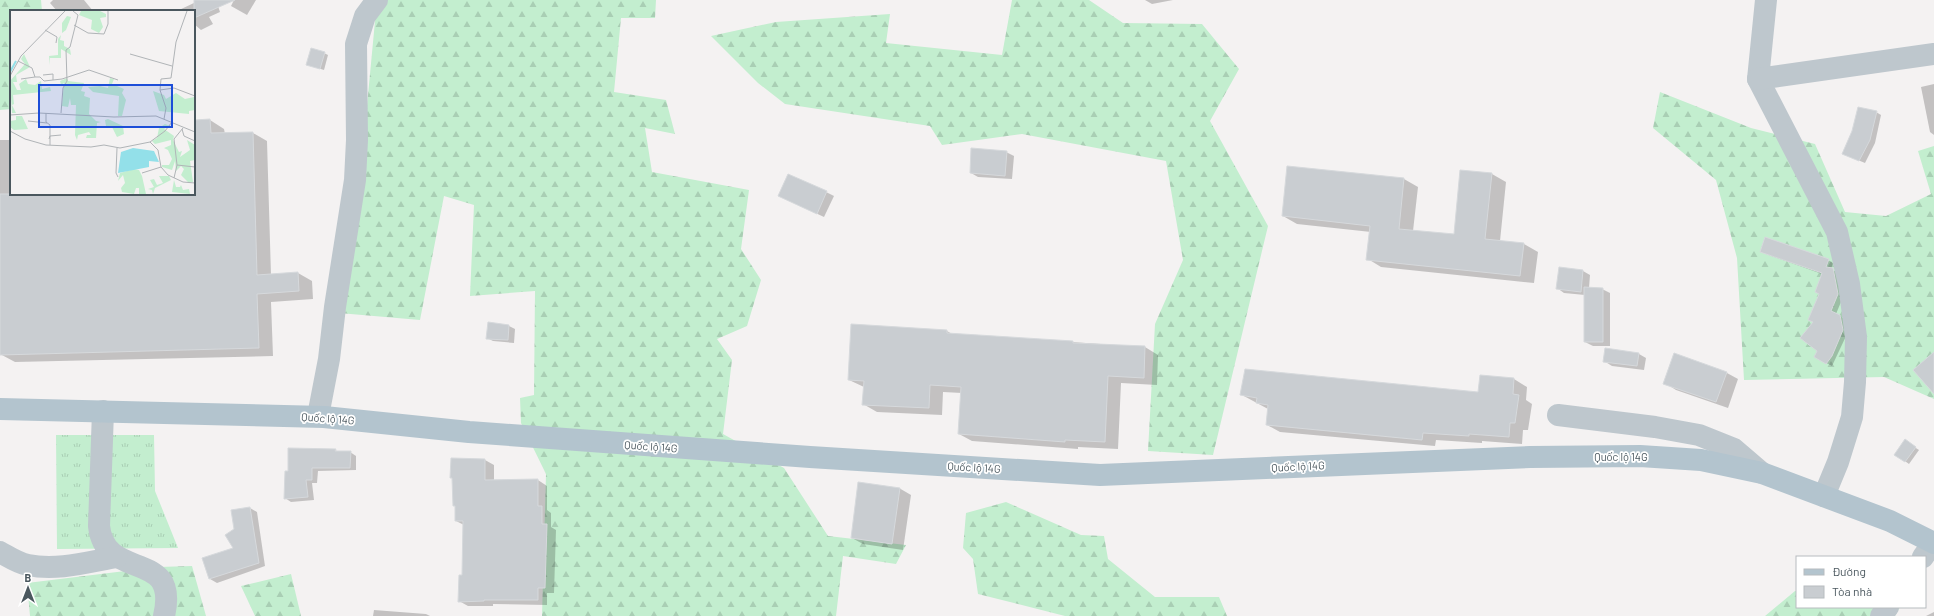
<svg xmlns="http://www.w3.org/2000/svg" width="1934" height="616" font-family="Barlow,sans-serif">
<defs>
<pattern id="grass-tufts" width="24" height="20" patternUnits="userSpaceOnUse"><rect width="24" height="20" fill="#c3eecf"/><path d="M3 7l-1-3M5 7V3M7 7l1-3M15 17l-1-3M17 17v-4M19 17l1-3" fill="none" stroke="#a9ceb4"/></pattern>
<pattern id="forest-firs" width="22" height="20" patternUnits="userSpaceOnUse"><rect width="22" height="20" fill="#c3eecf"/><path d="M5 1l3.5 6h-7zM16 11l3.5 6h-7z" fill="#a9ceb4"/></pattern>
</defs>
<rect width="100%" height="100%" fill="#f4f2f2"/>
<path fill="url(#grass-tufts)" d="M 56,435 L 154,435 L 155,491 L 178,548 L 57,549 Z"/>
<g fill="url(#forest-firs)">
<path d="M 0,0 L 41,0 L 42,11 L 11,11 L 11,109 L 0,110 Z"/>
<path d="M 377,0 L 656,0 L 655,18 L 621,18 L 614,92 L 666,100 L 675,134 L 645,128 L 652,172 L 749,190 L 741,249 L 761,280 L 747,326 L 717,339 L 732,360 L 723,434 L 784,468 L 828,536 L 906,545 L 896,564 L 843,556 L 836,616 L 542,616 L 546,474 L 521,423 L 520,398 L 534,395 L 535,291 L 470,296 L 474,205 L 444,196 L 420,320 L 339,313 L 361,169 Z"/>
<path d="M 1012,0 L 1089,0 L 1123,23 L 1202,24 L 1239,69 L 1210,121 L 1268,226 L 1213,455 L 1148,451 L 1155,324 L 1183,260 L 1166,161 L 1022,134 L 942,145 L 930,126 L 785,104 L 758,83 L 711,36 L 776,22 L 890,14 L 886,43 L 1002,55 Z"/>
<path d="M 1660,92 L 1751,128 L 1815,144 L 1845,212 L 1886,216 L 1931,194 L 1918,151 L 1934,146 L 1934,399 L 1884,377 L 1744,380 L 1737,258 L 1716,180 L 1653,128 Z"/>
<path d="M 1006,502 L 1081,535 L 1104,536 L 1108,559 L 1155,597 L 1219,597 L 1227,616 L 1065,616 L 978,594 L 973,559 L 963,548 L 966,513 Z"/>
<path d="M 192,566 L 206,616 L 30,616 L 27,583 L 158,567 Z"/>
<path d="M 291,574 L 301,616 L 255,616 L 241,586 Z"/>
<path d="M 1795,591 L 1797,591 L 1797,607 L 1900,607 L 1895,616 L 1765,616 Z"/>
</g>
<g fill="#0003">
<path d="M 53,0 L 84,0 L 93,11 L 57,11 L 50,3 Z"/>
<path d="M 196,0 L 216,0 L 220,12 L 209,17 L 213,24 L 201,30 L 194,24 L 194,11 L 177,11 L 196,2 Z"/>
<path d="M 234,0 L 256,0 L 247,15 L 231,6 Z"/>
<path d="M 1145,0 L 1173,0 L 1152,4 Z"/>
<path d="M 324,53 L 328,55 L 324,70 L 311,66 Z"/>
<path d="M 1934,84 L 1934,135 L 1930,132 L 1921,87 Z"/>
<path d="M 1876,112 L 1881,115 L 1875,143 L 1865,163 L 1848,156 L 1853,131 Z"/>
<path d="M 210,120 L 224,129 L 225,134 L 253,133 L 267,141 L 271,275 L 298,273 L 312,281 L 313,299 L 271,302 L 273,356 L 15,362 L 0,354 L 0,140 L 11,140 L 11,194 L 194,194 L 194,135 L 197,134 Z"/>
<path d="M 1006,152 L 1014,156 L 1012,179 L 978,177 L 971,173 Z"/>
<path d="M 1288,167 L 1404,179 L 1418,187 L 1413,231 L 1455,235 L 1492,174 L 1506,182 L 1500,241 L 1524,244 L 1538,252 L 1534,283 L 1381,267 L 1368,259 L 1371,232 L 1297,224 L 1283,216 Z"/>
<path d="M 826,192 L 834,196 L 824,217 L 779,196 Z"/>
<path d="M 1766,254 L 1828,260 L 1833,263 L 1831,269 L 1838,273 L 1843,297 L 1836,314 L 1845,319 L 1847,334 L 1832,366 L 1815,357 L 1819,351 L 1820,294 L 1822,274 Z"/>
<path d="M 1583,271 L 1590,275 L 1589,288 L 1602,289 L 1610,293 L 1610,346 L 1593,346 L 1585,342 L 1585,295 L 1564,293 L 1557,288 Z"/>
<path d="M 509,326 L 515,329 L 514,343 L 493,341 L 487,338 Z"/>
<path d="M 947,331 L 952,334 L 1145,347 L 1158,355 L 1157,385 L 1121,383 L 1118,449 L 1078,447 L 1078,449 L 972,441 L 959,434 L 962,393 L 943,392 L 942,415 L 877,412 L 863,404 L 864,387 L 849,380 Z"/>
<path d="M 1639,354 L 1646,358 L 1644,370 L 1612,366 L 1604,361 Z"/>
<path d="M 1727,373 L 1738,379 L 1728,408 L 1676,390 L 1665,383 Z"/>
<path d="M 1481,376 L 1514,379 L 1527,387 L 1526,400 L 1532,404 L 1528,430 L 1523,430 L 1522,444 L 1482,441 L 1482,443 L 1436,440 L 1435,446 L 1280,432 L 1267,425 L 1268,409 L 1242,395 L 1479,393 Z"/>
<path d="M 1908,443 L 1919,450 L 1909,464 L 1895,454 Z"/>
<path d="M 335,450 L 339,452 L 350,452 L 356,456 L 356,470 L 318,471 L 317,483 L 312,483 L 314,500 L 291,502 L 285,498 L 289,472 Z"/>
<path d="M 485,460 L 494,465 L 494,481 L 538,480 L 547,486 L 547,510 L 551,513 L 551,527 L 556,530 L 554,593 L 547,593 L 547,605 L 493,604 L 493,606 L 468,606 L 459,601 L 463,576 L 464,525 L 456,521 Z"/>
<path d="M 899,488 L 911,495 L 903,550 L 863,544 L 852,538 Z"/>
<path d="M 250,508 L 257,512 L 265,566 L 217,583 L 210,579 L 234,549 L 235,530 L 232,511 Z"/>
<path d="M 374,610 L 426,614 L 430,616 L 373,616 Z"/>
<path d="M 1934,612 L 1934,616 L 1926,616 Z"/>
</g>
<g fill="#c9cdd1" stroke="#d6d9dc">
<path d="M 194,0 L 235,0 L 194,18 Z"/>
<path d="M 311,48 L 325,52 L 320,69 L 306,65 Z"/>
<path d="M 1858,107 L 1877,111 L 1870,140 L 1859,161 L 1842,154 L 1852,131 Z"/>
<path d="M 210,119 L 211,133 L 253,132 L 257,275 L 298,272 L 299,291 L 257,294 L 259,348 L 0,355 L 0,194 L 194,194 L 195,120 Z"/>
<path d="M 971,148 L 1007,151 L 1005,176 L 970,173 Z"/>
<path d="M 1287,166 L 1404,178 L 1399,229 L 1454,234 L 1460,170 L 1492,173 L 1485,239 L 1524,243 L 1520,276 L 1366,260 L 1370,226 L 1282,216 Z"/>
<path d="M 788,174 L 827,191 L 817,214 L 778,196 Z"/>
<path d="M 1765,237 L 1829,259 L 1826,267 L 1833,268 L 1838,294 L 1831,311 L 1840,315 L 1843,330 L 1832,356 L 1826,364 L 1814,357 L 1817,351 L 1800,338 L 1813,322 L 1808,320 L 1819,294 L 1815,292 L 1822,273 L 1760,252 Z"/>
<path d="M 1559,267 L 1583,270 L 1581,292 L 1556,289 Z"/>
<path d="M 1584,287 L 1603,288 L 1603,342 L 1584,342 Z"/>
<path d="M 488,322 L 509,325 L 508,340 L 486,339 Z"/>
<path d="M 851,324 L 947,330 L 947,333 L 1073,341 L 1073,343 L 1145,346 L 1144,378 L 1108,376 L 1105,442 L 1065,440 L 1065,442 L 958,434 L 961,387 L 930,385 L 929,408 L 862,405 L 864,381 L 848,380 Z"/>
<path d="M 1605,348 L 1639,353 L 1637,366 L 1603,362 Z"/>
<path d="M 1934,352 L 1934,394 L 1913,370 Z"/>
<path d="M 1674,353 L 1727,372 L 1716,402 L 1663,384 Z"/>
<path d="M 1245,369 L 1478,392 L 1480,375 L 1514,378 L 1513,394 L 1519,395 L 1515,423 L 1510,423 L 1509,437 L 1469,434 L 1469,436 L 1423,433 L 1422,440 L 1266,425 L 1268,405 L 1256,403 L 1257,398 L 1240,395 Z"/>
<path d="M 1905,439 L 1916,447 L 1905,462 L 1894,455 Z"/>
<path d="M 288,448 L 336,449 L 335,451 L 351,451 L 350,468 L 312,468 L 312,480 L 306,480 L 308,497 L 284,499 L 285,471 L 288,471 Z"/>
<path d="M 451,458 L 485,459 L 485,480 L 538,479 L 538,506 L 542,506 L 542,524 L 547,524 L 545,588 L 538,588 L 538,600 L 484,600 L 484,601 L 458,602 L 459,575 L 462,575 L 463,521 L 455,521 L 455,506 L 453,506 L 452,478 L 450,478 Z"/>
<path d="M 858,482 L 900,488 L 892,544 L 851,538 Z"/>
<path d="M 250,507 L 259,563 L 209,579 L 202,558 L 233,548 L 225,535 L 234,529 L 231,510 Z"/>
</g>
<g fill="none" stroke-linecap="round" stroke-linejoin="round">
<g stroke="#bec7cd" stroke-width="22">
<path d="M 1766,0 L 1758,79 L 1837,232 L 1849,284 L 1856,337 L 1855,382 L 1852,417 L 1838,462 L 1824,496"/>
<path d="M 1758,79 L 1934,54"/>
<path d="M 103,411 L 99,526 C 105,583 180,547 164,616"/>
<path d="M 1558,415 L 1655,427 L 1699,435 L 1734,449 L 1762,473"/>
<path d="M 318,416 L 329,359 L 335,307 L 355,180 L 357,140 L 356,44 L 365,16 L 377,0"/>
<path d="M 0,552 C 9,557 18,563 28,565 C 57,571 88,562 117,557"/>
<path d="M 1923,557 L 1933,543"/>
<path d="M 1881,616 L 1888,607"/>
</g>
<path stroke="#b3c4ce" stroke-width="22" d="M 0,409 L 324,417 L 469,432 L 810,457 L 1100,475 L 1530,457 L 1640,456 L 1701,460 L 1762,473 L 1890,521 L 1934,543"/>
</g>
<g text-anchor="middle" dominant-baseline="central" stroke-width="3.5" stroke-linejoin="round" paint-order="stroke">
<g font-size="11" fill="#4a575e" stroke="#fff">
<text transform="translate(328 418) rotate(4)">Quốc lộ 14G</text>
<text transform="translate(651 446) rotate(4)">Quốc lộ 14G</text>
<text x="1621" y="456">Quốc lộ 14G</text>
<text transform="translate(1298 466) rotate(-3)">Quốc lộ 14G</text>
<text transform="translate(974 467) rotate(3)">Quốc lộ 14G</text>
</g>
</g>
<g transform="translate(10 10)">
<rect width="185" height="185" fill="#f4f2f2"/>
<path d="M 71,1 L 90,1 L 96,4 L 96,7 L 90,8 L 93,17 L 89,23 L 81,19 L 82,10 L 69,5 Z" fill="#c3eecf"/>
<path d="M 57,6 L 61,7 L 56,20 L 52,23 L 52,13 ZM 51,25 L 50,30 L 54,31 L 54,36 L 60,39 L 61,45 L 51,39 L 51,48 L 40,48 L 40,55 L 39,46 L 48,45 L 48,29 ZM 14,44 L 20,57 L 6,65 L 7,72 L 3,72 L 7,80 L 11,80 L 9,74 L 16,69 L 18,74 L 25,75 L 31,71 L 32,79 L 40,77 L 41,81 L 3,85 L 4,94 L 2,95 L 6,103 L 2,103 L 0,71 L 15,54 L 11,49 ZM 57,68 L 58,71 L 74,73 L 71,81 L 75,82 L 74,86 L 80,88 L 79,104 L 86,111 L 91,112 L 87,113 L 86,128 L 76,128 L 77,125 L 81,125 L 79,122 L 68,125 L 67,130 L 65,125 L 66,95 L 61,95 L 60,88 L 58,97 L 52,96 L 54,73 L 51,75 L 50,71 ZM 100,68 L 104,69 L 102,74 L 114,79 L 112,83 L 116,90 L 112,106 L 108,106 L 109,86 L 83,82 L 78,77 L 90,76 L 98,78 ZM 143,81 L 154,85 L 156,89 L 166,83 L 175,89 L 184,87 L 185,100 L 179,101 L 179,104 L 149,101 ZM 6,106 L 12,106 L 18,119 L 4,120 L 0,117 L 0,111 L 6,110 ZM 98,109 L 113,116 L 114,124 L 107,127 L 102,117 L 96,116 L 95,110 ZM 155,114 L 160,116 L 154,119 L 164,126 L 163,130 L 169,142 L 172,141 L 170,147 L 180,140 L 177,130 L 185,135 L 185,150 L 180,151 L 183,172 L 178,172 L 171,165 L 174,159 L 171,156 L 166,161 L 165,151 L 162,160 L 152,157 L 152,155 L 159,155 L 162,149 L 158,140 L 154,138 L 161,135 L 161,130 L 145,134 L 142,131 L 147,128 L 149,118 ZM 124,159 L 129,160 L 132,166 L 136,184 L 129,184 L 129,178 L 126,178 L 124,184 L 112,182 L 111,178 L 115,173 L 113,165 L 108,171 L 110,163 ZM 149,166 L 159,166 L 161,170 L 145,178 L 143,184 L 142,180 L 138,179 L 144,177 L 140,170 L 144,169 L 147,175 L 153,173 ZM 164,170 L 166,177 L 170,177 L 171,175 L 173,180 L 179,179 L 180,184 L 162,182 Z" fill="#c3eecf"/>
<path d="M 123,138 L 144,141 L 149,152 L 139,151 L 139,157 L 108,163 L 111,142 Z" fill="#93e0e9"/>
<path fill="none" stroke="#93e0e9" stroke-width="2" d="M 0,62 L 6,51"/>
<path fill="none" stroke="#b0b4b7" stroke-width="1" d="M 64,15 L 78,23 L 94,24 L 98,14 L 98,1M 35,20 L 47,27 L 46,33M 120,44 L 162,56M 8,51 L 22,58 L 25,67 L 30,67 L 34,71 L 52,69 L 79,60 L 108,70M 33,65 L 43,64 L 43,70M 0,66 L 11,46 L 55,1M 11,69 L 25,67M 150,80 L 164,78 L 185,86M 36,103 L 36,112 L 40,115 L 40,135M 51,103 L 53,78 L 57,71 L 56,40 L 60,37 L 68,5 L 63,1M 0,105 L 29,103 L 104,107 L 146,106 L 185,122M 154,109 L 156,98 L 150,80 L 151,69 L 161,68 L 166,32 L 177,1M 18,111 L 37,113M 173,118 L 164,129 L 167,155 L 185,157M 172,119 L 174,126 L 185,131M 0,121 L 15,129 L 36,135 L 81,137 L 94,135 L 110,138 L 140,132 L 155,121 L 162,112M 39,129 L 40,126 L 51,125M 140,132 L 148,140 L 151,157 L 158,165 L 173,172 L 185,173M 107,138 L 106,163 L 108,167M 132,163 L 151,157M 164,168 L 167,155"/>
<path fill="#1d4ed8" fill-opacity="0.15" stroke="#1d4ed8" stroke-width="2" d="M 29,75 L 162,75 L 162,117 L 29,117 Z"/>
<rect width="185" height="185" fill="none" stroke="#4a575e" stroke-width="2"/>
</g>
<rect x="1796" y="556" width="130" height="52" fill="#ffffff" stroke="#b7bcbf"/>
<rect x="1804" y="569" width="20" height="6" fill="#b3c4ce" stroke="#b7bcbf"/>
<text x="1832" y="576" font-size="12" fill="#4a575e">Đường</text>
<rect x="1804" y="586" width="20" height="12" fill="#c9cdd1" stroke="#b7bcbf"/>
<text x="1832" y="596" font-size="12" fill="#4a575e">Tòa nhà</text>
<g transform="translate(28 588)" stroke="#ffffff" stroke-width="3" paint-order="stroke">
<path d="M0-3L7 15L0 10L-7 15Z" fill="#4a575e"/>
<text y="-6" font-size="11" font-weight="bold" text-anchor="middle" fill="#4a575e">B</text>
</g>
</svg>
